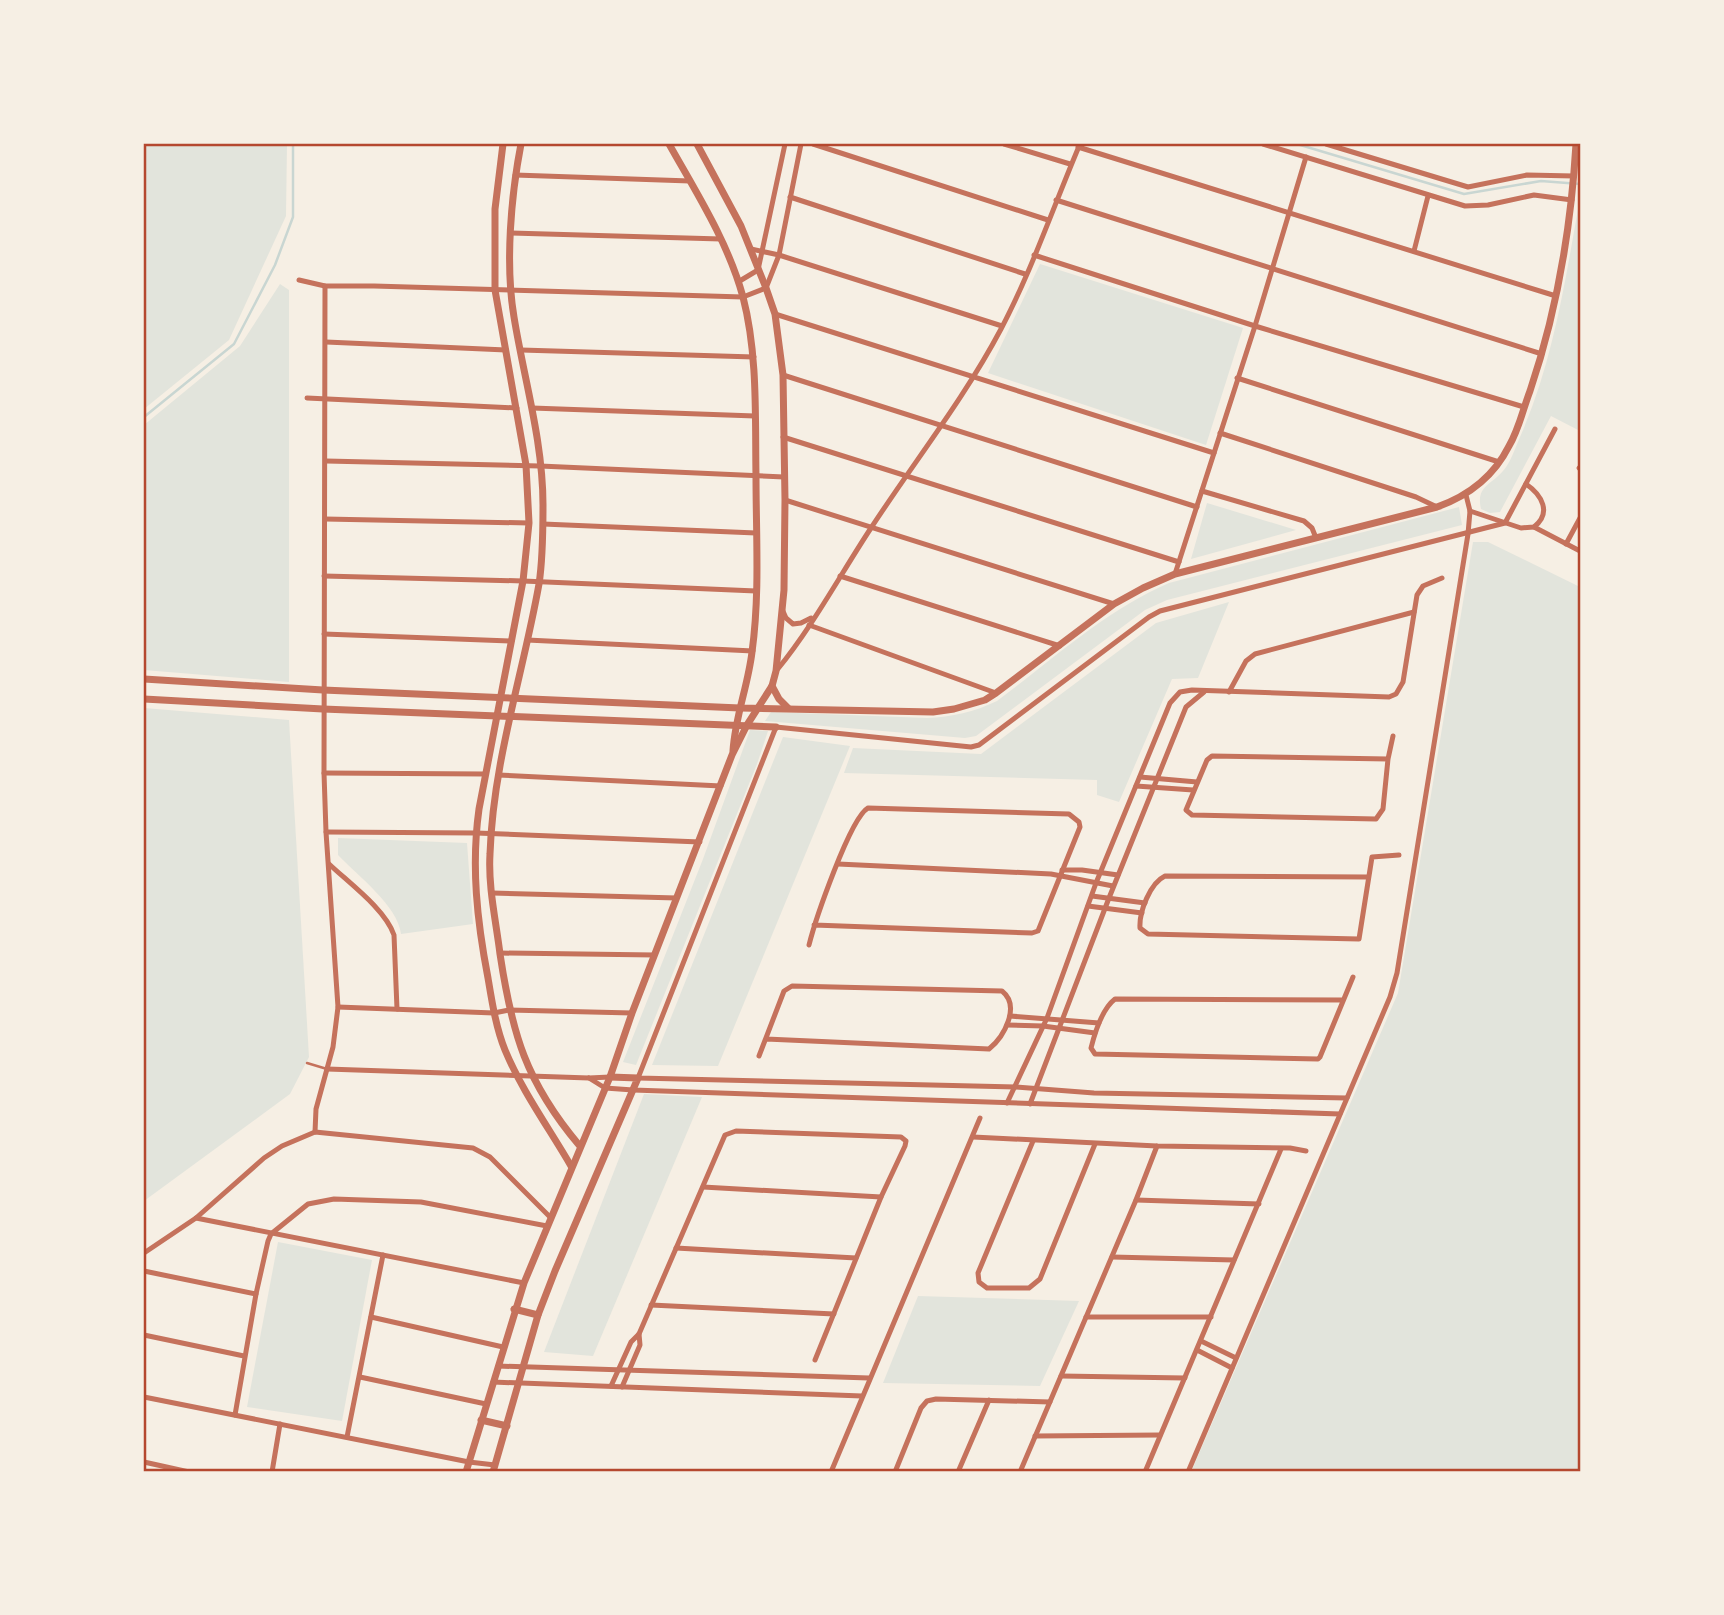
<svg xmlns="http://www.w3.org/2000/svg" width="1724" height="1615" font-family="Merriweather,serif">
<rect width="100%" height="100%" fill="#f6efe4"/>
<g fill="#e2e4dc">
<path d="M 144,144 L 287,144 L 286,216 L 229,340 L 144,409 Z"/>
<path d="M 1580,198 L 1580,431 L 1551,416 L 1500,512 L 1490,513 L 1481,509 C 1476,486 1490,486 1503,471 C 1511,462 1515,448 1520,437 C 1554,359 1565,281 1580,198 Z"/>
<path d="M 1040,264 L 1243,328 L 1206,445 L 988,373 Z"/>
<path d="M 280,284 L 289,290 L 289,682 L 144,670 L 144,425 L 240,346 Z"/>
<path d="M 1207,503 L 1296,530 L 1191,559 Z"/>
<path d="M 1459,507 L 1462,525 L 1167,600 L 1145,610 L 976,736 L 965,738 L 765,721 L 771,712 L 927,718 C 952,717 974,712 997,701 C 1052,660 1106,610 1169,583 Z"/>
<path d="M 1473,542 L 1488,542 L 1580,587 L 1580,1471 L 1191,1472 L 1398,993 Z"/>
<path d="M 1229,602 L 1198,678 L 1172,679 L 1119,802 L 1097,795 L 1097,780 L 844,773 L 853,748 L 981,754 L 1156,623 Z"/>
<path d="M 144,708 L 289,720 L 309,1057 L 290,1094 L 144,1201 Z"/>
<path d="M 750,730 L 768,731 L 757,764 L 636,1065 L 623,1062 L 703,859 Z"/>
<path d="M 783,737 L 850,746 L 718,1066 L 652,1065 Z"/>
<path d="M 338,838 L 467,843 L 473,924 L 401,934 C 398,906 358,876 338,855 Z"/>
<path d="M 644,1094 L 702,1097 L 593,1356 L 544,1352 Z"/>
<path d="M 278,1242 L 372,1260 L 342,1421 L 247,1407 Z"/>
<path d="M 918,1296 L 1079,1301 L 1040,1386 L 883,1383 Z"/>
</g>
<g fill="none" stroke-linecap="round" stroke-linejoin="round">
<g stroke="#c9d6d2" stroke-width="2.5">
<path d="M 1297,144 L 1464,194 L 1541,181 L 1580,184"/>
<path d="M 144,417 L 234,344 L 275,265 L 293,217 L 293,144"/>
</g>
<path stroke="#c5725c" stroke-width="2.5" d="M 307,1063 L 327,1069"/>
<g stroke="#c5725c" stroke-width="5">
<path d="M 813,144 L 1048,220"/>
<path d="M 1004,144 L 1070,164"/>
<path d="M 1263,144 L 1465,206 L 1488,205 L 1534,195 L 1572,200"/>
<path d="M 1326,144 L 1468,187 L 1527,175 L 1574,176"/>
<path d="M 1078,147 L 1556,296"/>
<path d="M 515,175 L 690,181"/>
<path d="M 790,197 L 1025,274"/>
<path d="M 1056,200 L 1542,354"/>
<path d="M 511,233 L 721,239"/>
<path d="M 751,249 L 779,255 L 1002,326"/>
<path d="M 1414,251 L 1428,196"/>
<path d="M 1034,255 L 1255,326 L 1524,407"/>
<path d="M 299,280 L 325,286 L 374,286 L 743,297 L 766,288 L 779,255 L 801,144"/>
<path d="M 738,282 L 758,270 L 785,144"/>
<path d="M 775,314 L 1214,453"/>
<path d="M 326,342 L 506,350"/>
<path d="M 521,350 L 754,357"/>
<path d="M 783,375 L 1197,507"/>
<path d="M 1237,378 L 1499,462"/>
<path d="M 307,398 L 517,408"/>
<path d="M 532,408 L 755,416"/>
<path d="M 1220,433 L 1416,497 L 1437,507"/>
<path d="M 783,437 L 1179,562"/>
<path d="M 326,461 L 540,466 L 784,477"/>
<path d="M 1579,468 L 1580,469"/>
<path d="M 1202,491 L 1304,521 L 1312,528 L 1316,538"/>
<path d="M 785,500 L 1114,604"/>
<path d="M 1470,511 L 1521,528 L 1534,527 C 1552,513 1542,495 1526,484"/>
<path d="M 325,519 L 529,523"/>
<path d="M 543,524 L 756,533"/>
<path d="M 1534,527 L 1580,551"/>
<path d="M 1566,544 L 1580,518"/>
<path d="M 1175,574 L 1255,326 L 1306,157"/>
<path d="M 324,576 L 523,581 L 756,591"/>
<path d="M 840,576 L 1060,646"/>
<path d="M 782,609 L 786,618 L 793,624 L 801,623 L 811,618"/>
<path d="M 809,625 L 996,693"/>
<path d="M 324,634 L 512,641"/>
<path d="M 527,640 L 753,651"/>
<path d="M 777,670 C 813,626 840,575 871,528 C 914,462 964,399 1001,329 C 1032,270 1054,205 1080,144"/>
<path d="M 1229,692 L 1246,661 L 1255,654 L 1414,612"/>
<path d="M 1388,759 L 1212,756 L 1207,760 L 1186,810 L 1192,815 L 1376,819 L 1383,809 L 1388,759 L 1393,736"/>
<path d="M 324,773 L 485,774"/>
<path d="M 498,775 L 721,786"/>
<path d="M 1140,777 L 1197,782"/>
<path d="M 1136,786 L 1193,790"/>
<path d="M 326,832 L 476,833 L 700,842"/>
<path d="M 329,864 C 349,883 385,909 394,935 L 397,1009"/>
<path d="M 838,864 L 1051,874 L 1113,886"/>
<path d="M 1062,870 L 1082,870 L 1118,875"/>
<path d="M 1368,877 L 1165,876 C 1150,883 1139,912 1140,928 L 1148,934 L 1359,939 L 1372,857 L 1399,855"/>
<path d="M 492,893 L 677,898"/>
<path d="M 1092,896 L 1145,903"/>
<path d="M 1088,906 L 1142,913"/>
<path d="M 809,945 C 815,921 850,818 868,808 L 1069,814 L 1079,822 L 1080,827 L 1038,931 L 1032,933 L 814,925"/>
<path d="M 500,953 L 655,955"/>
<path d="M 1343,1000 L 1115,999 C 1102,1009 1095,1032 1091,1048 L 1095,1054 L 1318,1059 L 1320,1057 L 1353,977"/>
<path d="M 338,1007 L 494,1013 L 509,1010 L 632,1013"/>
<path d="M 1010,1016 L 1099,1023"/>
<path d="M 1007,1025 L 1043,1026 L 1095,1033"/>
<path d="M 759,1056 L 784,991 L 792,986 L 1002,991 C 1021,1006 1004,1037 989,1049 L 766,1039"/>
<path d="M 327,1069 L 589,1078 L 610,1077"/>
<path d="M 589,1078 L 605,1088 L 633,1090 L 1340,1114"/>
<path d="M 1347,1098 L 1094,1093 L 1016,1087 L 638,1078 L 776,727 L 971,747 L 979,745 L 1149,617 L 1160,611 L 1505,523 L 1555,429"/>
<path d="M 1007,1103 L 1047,1018 L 1096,883 L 1170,703 L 1180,692 L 1192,690 L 1389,697 L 1396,694 L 1403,682 L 1417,595 L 1423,586 L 1442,578"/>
<path d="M 1030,1104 L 1109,898 L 1186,707 L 1204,692"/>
<path d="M 315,1132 L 316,1109 L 333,1047 L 338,1007 L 326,832 L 324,773 L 325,286"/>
<path d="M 973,1137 L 1157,1146 L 1290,1148 L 1306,1151"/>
<path d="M 1033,1141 L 978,1273 L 979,1282 L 987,1288 L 1029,1288 L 1040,1279 L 1095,1144"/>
<path d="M 703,1187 L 881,1197"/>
<path d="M 1136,1200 L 1259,1204"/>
<path d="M 196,1218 L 524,1283"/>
<path d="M 676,1248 L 856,1258"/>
<path d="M 144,1253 L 196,1218 L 264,1158 L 282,1146 L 315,1132 L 473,1148 L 490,1157 L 551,1218"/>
<path d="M 1112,1257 L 1234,1260"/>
<path d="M 144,1271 L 256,1294"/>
<path d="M 651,1305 L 834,1314"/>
<path d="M 371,1317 L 503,1347"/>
<path d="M 1086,1317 L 1211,1317"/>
<path d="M 144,1335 L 244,1356"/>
<path d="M 1201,1341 L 1236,1358"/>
<path d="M 1197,1350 L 1232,1368"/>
<path d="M 498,1366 L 869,1378"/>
<path d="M 1061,1376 L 1185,1378"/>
<path d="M 360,1377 L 486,1404"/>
<path d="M 493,1382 L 862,1396"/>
<path d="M 611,1386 L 631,1342 L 639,1334 L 725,1135 L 736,1131 L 901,1137 L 906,1141 L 905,1146 L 881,1197 L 815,1360"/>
<path d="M 622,1387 L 640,1345 L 639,1334"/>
<path d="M 144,1397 L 469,1462 L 495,1465"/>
<path d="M 235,1415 L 256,1294 L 268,1241 L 271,1234 L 308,1204 L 334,1199 L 421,1202 L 547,1226"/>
<path d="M 1035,1436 L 1160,1435"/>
<path d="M 347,1437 L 383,1255"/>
<path d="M 144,1462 L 189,1472"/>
<path d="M 272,1472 L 280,1424"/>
<path d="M 831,1472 L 980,1118"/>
<path d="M 895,1472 L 921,1408 L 927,1401 L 936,1399 L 1050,1402"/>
<path d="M 958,1472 L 989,1400"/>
<path d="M 1020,1472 L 1136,1200 L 1157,1146"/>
<path d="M 1145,1472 L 1281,1149"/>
<path d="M 1188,1472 L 1390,997 L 1397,973 L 1468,534 L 1470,511 L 1466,495"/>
</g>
<g stroke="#c5725c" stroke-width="7">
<path d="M 503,144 L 495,209 L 495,290 L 526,465 L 529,523 L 523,581 L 479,809 C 471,866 477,921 488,978 C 492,1002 496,1028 505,1050 C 522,1091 549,1128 571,1166"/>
<path d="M 521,144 C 511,196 505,264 514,317 C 524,379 543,441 543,505 C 543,531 543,558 539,584 C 523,674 493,762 490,854 C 488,887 496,921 500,954 C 512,1034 526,1082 579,1145"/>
<path d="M 669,144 C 696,192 728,242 743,297 C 758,355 755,417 756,477 C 756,535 760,594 752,652 C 748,686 735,717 733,751"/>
<path d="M 144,679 L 323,690 L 740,708 L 933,712 L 954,709 L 985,700 L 996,693 L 1114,604 L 1143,588 L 1175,574 L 1437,507 C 1468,496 1494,476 1509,446 C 1519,429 1523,409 1530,391 C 1557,311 1571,228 1576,144"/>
<path d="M 772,686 L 779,699 L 788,708"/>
<path d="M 144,699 L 323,709 L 776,727"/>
<path d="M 514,1309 L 538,1315"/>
<path d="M 481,1420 L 507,1426"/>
<path d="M 466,1472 L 524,1283 L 610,1077 L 632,1013 L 732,755 L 747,725 L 772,686 L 776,671 L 784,590 L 785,500 L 783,375 L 775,314 L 766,288 L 741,226 L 697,144"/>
<path d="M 493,1472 L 538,1315 L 555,1271 L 638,1078 L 610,1077"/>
</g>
</g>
<rect width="1724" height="1615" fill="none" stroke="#f6efe4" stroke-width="290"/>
<rect x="145" y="145" width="1434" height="1325" fill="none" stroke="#b5482f" stroke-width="2.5"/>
</svg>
